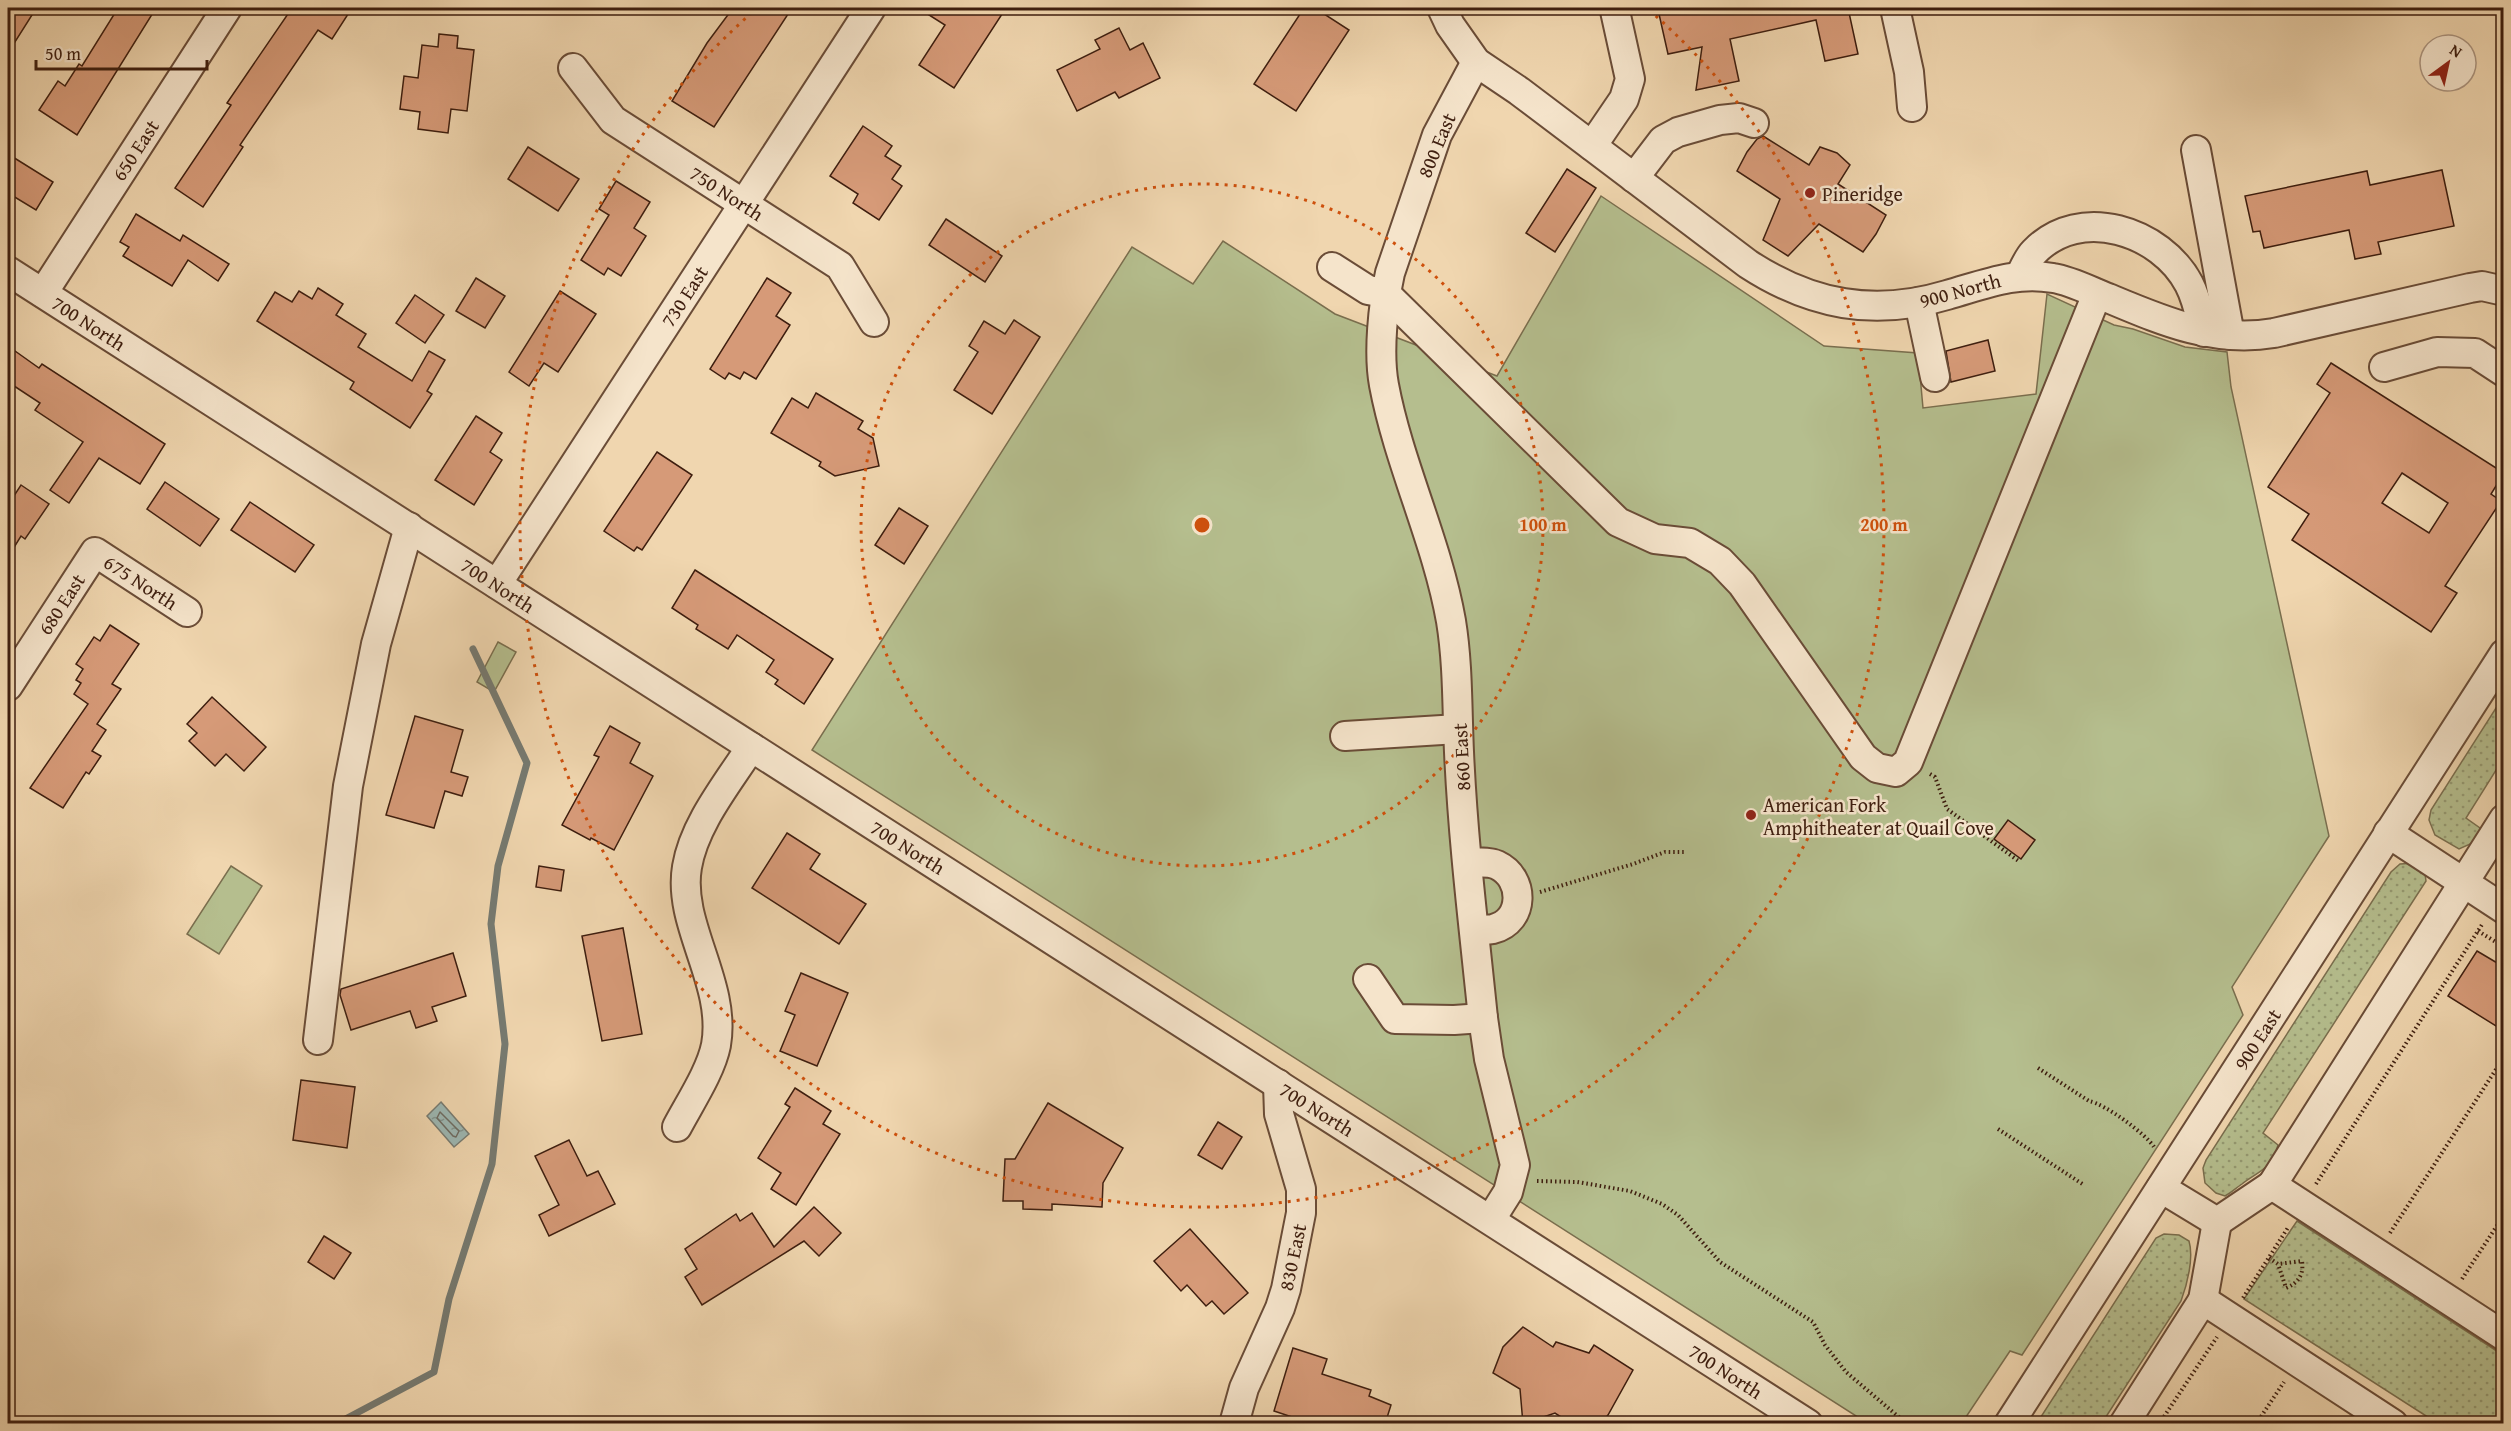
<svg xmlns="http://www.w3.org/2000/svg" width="2511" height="1431" font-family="'Gentium Book Plus',serif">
<defs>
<pattern id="grass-dots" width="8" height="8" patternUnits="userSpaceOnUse" patternTransform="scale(1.5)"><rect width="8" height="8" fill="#b5be8e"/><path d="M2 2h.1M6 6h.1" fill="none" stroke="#959a72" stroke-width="1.8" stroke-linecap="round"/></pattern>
<pattern id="water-ripples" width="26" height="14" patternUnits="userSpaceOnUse" patternTransform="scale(1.5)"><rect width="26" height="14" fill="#9cb7b3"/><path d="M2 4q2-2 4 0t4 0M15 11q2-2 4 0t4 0" fill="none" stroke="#819490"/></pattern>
</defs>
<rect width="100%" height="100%" fill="#f0d6af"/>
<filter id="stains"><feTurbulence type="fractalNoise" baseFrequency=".00333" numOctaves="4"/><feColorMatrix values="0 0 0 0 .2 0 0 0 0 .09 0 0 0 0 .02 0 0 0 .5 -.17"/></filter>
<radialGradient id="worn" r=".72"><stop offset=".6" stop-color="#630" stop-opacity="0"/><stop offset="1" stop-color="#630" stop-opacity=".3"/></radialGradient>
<g fill="url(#grass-dots)" stroke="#7a6e4e" stroke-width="1.5">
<path d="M 2503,697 L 2503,759 L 2466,818 L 2480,828 L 2482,832 L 2477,841 L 2459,849 L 2435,835 L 2429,820 L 2431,810 Z"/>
<path d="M 2416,863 L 2425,874 L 2426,881 L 2263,1133 L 2278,1145 C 2272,1170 2258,1171 2242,1184 C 2236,1188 2231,1193 2225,1196 L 2216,1193 L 2205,1183 L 2203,1168 L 2206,1160 L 2391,872 L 2400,864 Z"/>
<path d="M 2297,1221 L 2503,1355 L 2503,1423 L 2437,1423 L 2244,1299 Z"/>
<path d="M 2164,1234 L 2179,1235 L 2189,1241 C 2194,1258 2187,1285 2181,1301 L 2102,1423 L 2037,1423 L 2156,1238 Z"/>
</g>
<g fill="#b5be8e" stroke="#7a6e4e" stroke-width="1.5">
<path d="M 1601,196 L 1824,346 L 1918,353 L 1923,408 L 2036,394 L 2047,294 L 2114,325 L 2133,329 L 2185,347 L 2227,352 L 2231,387 L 2329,836 L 2232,987 L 2243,1015 L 2022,1355 L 2010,1351 L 1962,1423 L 1867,1423 L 812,750 L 1132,247 L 1193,284 L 1223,241 L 1335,314 L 1497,376 Z"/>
<path d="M 498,642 L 516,652 L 494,692 L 477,682 Z"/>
<path d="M 231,866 L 262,886 L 219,954 L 187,934 Z"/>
</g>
<path fill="url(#water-ripples)" stroke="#767a71" stroke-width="1.5" d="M 441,1102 L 469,1134 L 454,1147 L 427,1116 Z"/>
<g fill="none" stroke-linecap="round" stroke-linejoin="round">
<path stroke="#6d6a61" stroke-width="1.5" d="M 440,1112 L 459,1131 L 456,1137 L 453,1136 L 437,1118 Z"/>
<path stroke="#767a71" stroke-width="7" d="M 336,1424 L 434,1372 L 449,1299 L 492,1164 L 505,1044 L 491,924 L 498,866 L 527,763 L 473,649"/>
</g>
<g fill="#d69a78" stroke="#3e1e0f" stroke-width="1.5" fill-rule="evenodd">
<path d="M 8,8 L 20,8 L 32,15 L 8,53 Z"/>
<path d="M 118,8 L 156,8 L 77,135 L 39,110 L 58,81 L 65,86 L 79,64 L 82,66 Z"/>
<path d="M 292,8 L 352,8 L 332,39 L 318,30 L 240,145 L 243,147 L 203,207 L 175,188 L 231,105 L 227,103 Z"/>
<path d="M 733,8 L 792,8 L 714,127 L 672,101 L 707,43 Z"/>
<path d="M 918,8 L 1006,8 L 954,88 L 919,65 L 945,25 Z"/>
<path d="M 1304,8 L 1315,8 L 1349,30 L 1296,111 L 1254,84 Z"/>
<path d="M 1688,8 L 1848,8 L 1858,54 L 1825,61 L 1816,20 L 1730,39 L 1739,81 L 1696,90 L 1702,47 L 1668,54 L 1659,14 Z"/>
<path d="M 1119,28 L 1130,50 L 1143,43 L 1160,78 L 1119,98 L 1115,92 L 1077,111 L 1057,70 L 1100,49 L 1095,40 Z"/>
<path d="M 439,34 L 458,36 L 457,48 L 474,50 L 467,111 L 451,109 L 448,133 L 418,129 L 420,112 L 400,109 L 404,76 L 418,78 L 422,45 L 438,47 Z"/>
<path d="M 863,126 L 892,146 L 885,156 L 901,166 L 892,179 L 902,186 L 879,220 L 853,203 L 858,194 L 830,176 Z"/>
<path d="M 1763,136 L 1809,165 L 1820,147 L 1837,153 L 1850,165 L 1838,184 L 1886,215 L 1876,234 L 1863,252 L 1819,224 L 1788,256 L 1763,240 L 1780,199 L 1737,171 L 1747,152 L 1757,139 Z"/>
<path d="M 528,147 L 579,179 L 558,211 L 508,179 Z"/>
<path d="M 8,154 L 53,182 L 36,210 L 8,193 Z"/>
<path d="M 1567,169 L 1596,188 L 1555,252 L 1526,233 Z"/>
<path d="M 2442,170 L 2454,226 L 2378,242 L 2381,254 L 2355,259 L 2349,230 L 2264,248 L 2260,231 L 2253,232 L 2245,196 L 2367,171 L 2370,185 Z"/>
<path d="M 616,181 L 650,202 L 634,228 L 646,236 L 621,276 L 608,268 L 604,275 L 581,260 L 609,215 L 599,209 Z"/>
<path d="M 136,214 L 180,241 L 183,235 L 229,264 L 218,281 L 188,260 L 172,286 L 123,256 L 129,247 L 120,242 Z"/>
<path d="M 946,219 L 1002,256 L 985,282 L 929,245 Z"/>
<path d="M 476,278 L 505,296 L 485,328 L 456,311 Z"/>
<path d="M 767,278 L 791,293 L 776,316 L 790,325 L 756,379 L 744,372 L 740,379 L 729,373 L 725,379 L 710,369 Z"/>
<path d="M 318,288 L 343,304 L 336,315 L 366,334 L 358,347 L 412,381 L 429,351 L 445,360 L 427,391 L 432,394 L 410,428 L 350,389 L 354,382 L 257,321 L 275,292 L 292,302 L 299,291 L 312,299 Z"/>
<path d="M 560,291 L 596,314 L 558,372 L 544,363 L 529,386 L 509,372 Z"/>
<path d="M 415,295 L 444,315 L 425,343 L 396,323 Z"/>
<path d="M 1014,320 L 1040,337 L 992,414 L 954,390 L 978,352 L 969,346 L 984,321 L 1005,334 Z"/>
<path d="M 1988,340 L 1995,371 L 1951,382 L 1946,351 Z"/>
<path d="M 8,346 L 39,368 L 42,364 L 165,444 L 140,484 L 99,458 L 69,503 L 50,490 L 83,442 L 35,410 L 40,403 L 8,382 Z"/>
<path d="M 2331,363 L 2504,473 L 2491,494 L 2501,501 L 2445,586 L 2457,593 L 2431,632 L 2292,540 L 2309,514 L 2268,487 L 2330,393 L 2317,384 ZM 2402,473 L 2448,503 L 2429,533 L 2382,503 Z"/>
<path d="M 816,393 L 863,421 L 858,429 L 873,438 L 879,466 L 835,476 L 819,466 L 821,462 L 771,433 L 792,398 L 808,408 Z"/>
<path d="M 476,416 L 502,433 L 490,452 L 502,460 L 474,505 L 435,480 Z"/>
<path d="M 657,452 L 692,475 L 642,550 L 637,547 L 634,551 L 604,531 Z"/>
<path d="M 165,482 L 219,519 L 200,546 L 147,509 Z"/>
<path d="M 21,485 L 49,504 L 25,539 L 21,536 L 8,557 L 8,505 Z"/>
<path d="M 250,502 L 314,545 L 295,572 L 231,530 Z"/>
<path d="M 899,508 L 928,526 L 904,564 L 875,545 Z"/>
<path d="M 695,570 L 833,659 L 804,704 L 775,684 L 778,680 L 766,672 L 774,660 L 737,635 L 728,649 L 696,629 L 698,625 L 672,608 Z"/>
<path d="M 110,625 L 139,644 L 112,684 L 121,689 L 97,724 L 106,730 L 92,751 L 101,756 L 89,774 L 86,772 L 63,808 L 30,788 L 88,704 L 74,694 L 81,683 L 76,680 L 83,669 L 76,664 L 94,637 L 100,641 Z"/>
<path d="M 212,697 L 266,747 L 244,771 L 226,754 L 215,766 L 189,741 L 197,733 L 187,724 Z"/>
<path d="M 415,716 L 463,730 L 451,772 L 468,777 L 462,796 L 445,791 L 434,828 L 386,815 Z"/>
<path d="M 610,726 L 640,743 L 630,763 L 653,776 L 614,850 L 591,838 L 590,840 L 562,825 L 599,757 L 594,755 Z"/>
<path d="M 2008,820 L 2035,840 L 2021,859 L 1994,839 Z"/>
<path d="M 787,833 L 820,854 L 810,869 L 866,904 L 839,944 L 752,888 Z"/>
<path d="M 539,866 L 564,870 L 561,891 L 536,887 Z"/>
<path d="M 623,928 L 642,1034 L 602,1041 L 582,936 Z"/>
<path d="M 2477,951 L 2504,967 L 2504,1031 L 2448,996 Z"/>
<path d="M 453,953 L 466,996 L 432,1007 L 437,1021 L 416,1028 L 410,1011 L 351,1030 L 340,995 L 341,989 Z"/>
<path d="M 801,973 L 848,993 L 817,1066 L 780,1051 L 795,1015 L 785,1011 Z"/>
<path d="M 301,1080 L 355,1087 L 347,1148 L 293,1140 Z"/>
<path d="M 795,1088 L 831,1111 L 823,1124 L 840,1134 L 796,1205 L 771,1189 L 781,1173 L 758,1158 L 790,1107 L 785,1104 Z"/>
<path d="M 1048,1103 L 1123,1148 L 1103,1183 L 1102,1207 L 1052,1204 L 1052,1210 L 1023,1209 L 1023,1201 L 1003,1201 L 1005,1159 L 1015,1159 Z"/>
<path d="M 1218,1122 L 1242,1137 L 1222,1169 L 1198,1155 Z"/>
<path d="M 569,1140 L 587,1176 L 598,1171 L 615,1204 L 549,1236 L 539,1215 L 559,1205 L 535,1156 Z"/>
<path d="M 814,1207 L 841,1233 L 819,1256 L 804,1241 L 702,1305 L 685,1277 L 697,1269 L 685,1249 L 736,1214 L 740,1221 L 752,1213 L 774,1247 Z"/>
<path d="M 1190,1229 L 1248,1293 L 1224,1314 L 1212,1301 L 1206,1306 L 1187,1285 L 1181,1291 L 1154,1261 Z"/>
<path d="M 324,1236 L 351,1253 L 334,1279 L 308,1262 Z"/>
<path d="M 1523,1327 L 1553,1347 L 1556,1342 L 1589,1353 L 1594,1345 L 1633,1370 L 1608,1415 L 1600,1424 L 1572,1424 L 1555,1413 L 1523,1424 L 1520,1389 L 1493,1373 L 1503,1347 Z"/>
<path d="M 1293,1348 L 1327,1359 L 1322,1374 L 1371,1390 L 1369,1396 L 1391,1405 L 1385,1424 L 1313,1424 L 1274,1411 Z"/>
</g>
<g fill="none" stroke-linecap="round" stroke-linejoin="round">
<g stroke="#6a4c37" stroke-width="32">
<g id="minor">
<path d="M 1442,8 L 1450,25 L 1476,62 L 1519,91 L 1748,264 C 1811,305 1874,317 1947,295 C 1983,285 2015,271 2053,278 C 2072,281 2090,291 2108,298 C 2163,321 2213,343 2274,333 L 2470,288 L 2482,286 L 2504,291"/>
<path d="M 1895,8 L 1909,72 L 1912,107"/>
<path d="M 1476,62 L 1437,135 L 1390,273 C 1383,305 1378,353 1384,385 C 1399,465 1437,541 1451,621 C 1458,664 1457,708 1459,752 C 1463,841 1474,930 1483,1018 L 1489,1059 L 1515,1165 L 1508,1192 L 1491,1219"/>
<path d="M 573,68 L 613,120 L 840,266 L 874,322"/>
<path d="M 1592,146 L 1624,99 L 1630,79 L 1615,11"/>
<path d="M 2196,150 L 2230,335"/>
<path d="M 1634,178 L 1663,140 L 1678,132 L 1720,120 L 1739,118 L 1754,123"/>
<path d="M 1332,267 L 1368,290 L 1385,293 L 1618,522 L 1655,539 L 1690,543 L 1720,561 L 1742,584 L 1863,757 L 1877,768 L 1896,772 L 1908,762 L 2097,294"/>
<path d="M 8,271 L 1808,1424"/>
<path d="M 2020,276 C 2024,268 2028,258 2034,252 C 2080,204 2161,231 2189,284 C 2197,299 2200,316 2204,332"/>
<path d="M 43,293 L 227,8"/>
<path d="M 1919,302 L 1935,377"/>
<path d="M 2384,367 L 2437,352 L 2475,353 L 2504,372"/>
<path d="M 497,584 L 871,8"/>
<path d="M 8,686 L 95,552 L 187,612"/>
<path d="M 1345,736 L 1458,729"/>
<path d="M 2504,819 L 2272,1185 L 2504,1336"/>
<path d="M 2388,833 L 2504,909"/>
<path d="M 1469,863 C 1478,863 1488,861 1497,865 C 1525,878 1525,921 1493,929 C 1488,930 1480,930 1475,930"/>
<path d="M 1368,979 L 1395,1019 L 1454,1020 L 1483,1018"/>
<path d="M 318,1040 L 348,786 L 376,644 L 409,527"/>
<path d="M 677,1127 C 689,1104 711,1071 716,1045 C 727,983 677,925 687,867 C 694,824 728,783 751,747"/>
<path d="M 2161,1188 L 2217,1222 L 2272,1185"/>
<path d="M 2203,1300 L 2217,1222"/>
<path d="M 1234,1424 L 1244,1388 L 1280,1308 L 1286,1289 L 1301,1213 L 1301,1189 L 1279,1114 L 1278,1084"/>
<path d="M 2009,1424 L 2504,654"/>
<path d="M 2124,1424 L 2203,1300 L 2393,1424"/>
</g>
</g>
<g stroke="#3e1e0f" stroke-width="4" stroke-dasharray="1.5 3" stroke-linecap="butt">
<path d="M 1930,774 L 1935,777 L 1947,809 L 2020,862"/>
<path d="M 1540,892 L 1633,864 L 1665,852 L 1686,852"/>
<path d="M 2478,931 L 2504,947"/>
<path d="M 2038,1068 L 2089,1101 C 2105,1104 2146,1134 2154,1147"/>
<path d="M 1998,1129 L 2084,1185"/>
<path d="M 1537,1181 L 1577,1182 L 1630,1191 L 1662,1204 L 1678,1215 L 1720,1262 L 1813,1322 L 1825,1345 L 1846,1372 L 1907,1424"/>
<path d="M 2316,1184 L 2483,923"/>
<path d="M 2390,1233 L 2504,1057"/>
<path d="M 2269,1258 L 2278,1264 L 2302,1261 C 2304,1275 2298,1283 2286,1288 L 2278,1264"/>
<path d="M 2462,1279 L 2504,1215"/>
<path d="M 2243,1298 L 2289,1226"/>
<path d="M 2159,1424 L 2217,1337"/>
<path d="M 2256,1424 L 2284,1382"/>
</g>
<use href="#minor" stroke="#f5e4cb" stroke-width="28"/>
</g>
<g fill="none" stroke="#ce500c" stroke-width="3" stroke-dasharray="3 6">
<circle cx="1202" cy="525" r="341"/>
<path d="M1649 10A682 682 0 1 1 755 10"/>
</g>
<g fill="#8f2418" stroke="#f5e4cb" stroke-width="2">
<circle cx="1810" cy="193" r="6"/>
<circle cx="1751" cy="815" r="6"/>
</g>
<g text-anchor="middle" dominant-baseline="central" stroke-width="5" stroke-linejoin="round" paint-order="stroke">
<g font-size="20" fill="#3e1e0f" stroke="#f5e4cb">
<text transform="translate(1436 145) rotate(-67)">800 East</text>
<text transform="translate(135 150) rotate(-57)">650 East</text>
<text transform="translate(727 193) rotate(33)">750 North</text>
<text transform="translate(1960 290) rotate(-15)">900 North</text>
<text transform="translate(684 296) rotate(-57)">730 East</text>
<text transform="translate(89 323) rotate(33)">700 North</text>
<text transform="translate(141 582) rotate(33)">675 North</text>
<text transform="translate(498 585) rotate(33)">700 North</text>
<text transform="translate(61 604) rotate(-57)">680 East</text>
<text transform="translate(1461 757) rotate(-93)">860 East</text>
<text transform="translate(908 847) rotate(32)">700 North</text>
<text transform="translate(2257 1039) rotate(-57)">900 East</text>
<text transform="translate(1317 1109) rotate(32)">700 North</text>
<text transform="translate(1292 1257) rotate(-78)">830 East</text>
<text transform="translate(1726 1371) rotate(33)">700 North</text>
</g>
<g font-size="20" fill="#3e1e0f" stroke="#f5e4cb" text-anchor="start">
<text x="1822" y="193">Pineridge</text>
<text x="1763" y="804">American Fork<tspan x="1763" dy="23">Amphitheater at Quail Cove</tspan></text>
</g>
</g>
<circle cx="1202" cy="525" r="9" fill="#ce500c" stroke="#f5e4cb" stroke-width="3"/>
<g font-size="18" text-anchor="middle" font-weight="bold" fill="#ce500c" stroke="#f5e4cb" stroke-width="5" stroke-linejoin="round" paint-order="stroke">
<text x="1543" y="531">100 m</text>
<text x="1884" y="531">200 m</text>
</g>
<rect width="2511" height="1431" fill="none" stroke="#f0d6af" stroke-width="30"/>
<rect x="9" y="9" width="2493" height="1413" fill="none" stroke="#3e1e0f" stroke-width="3"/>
<rect x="15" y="15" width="2481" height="1401" fill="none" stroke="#3e1e0f" stroke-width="1.5"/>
<g transform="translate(2448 63) rotate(33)"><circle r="28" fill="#f5e4cb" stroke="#ac9580" stroke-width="1.5"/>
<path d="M0-4.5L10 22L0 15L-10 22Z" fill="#8f2418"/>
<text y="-9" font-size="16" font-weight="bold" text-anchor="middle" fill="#3e1e0f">N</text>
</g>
<path d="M36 60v9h171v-9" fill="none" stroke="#3e1e0f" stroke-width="3"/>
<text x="45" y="60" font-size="18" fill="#3e1e0f" stroke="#f5e4cb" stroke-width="4.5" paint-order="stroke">50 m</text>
<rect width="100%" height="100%" filter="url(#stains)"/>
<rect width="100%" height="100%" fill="url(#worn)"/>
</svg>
